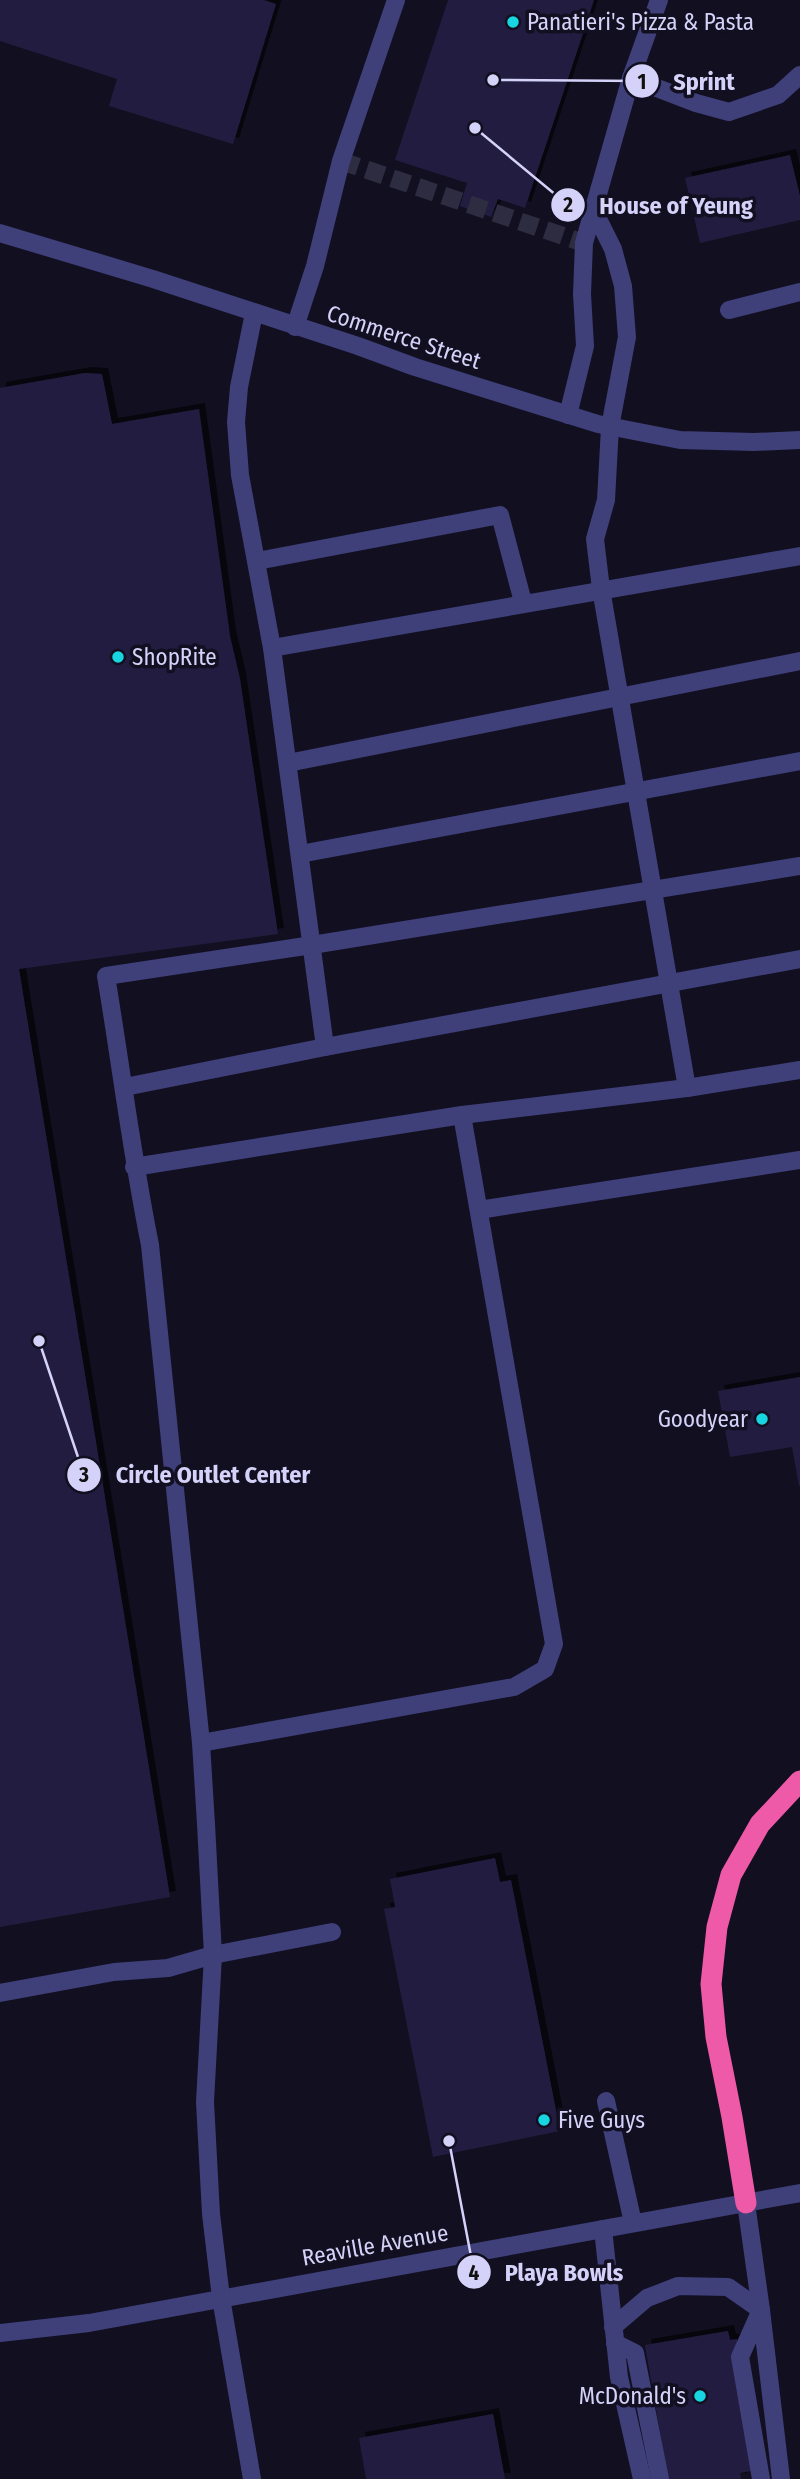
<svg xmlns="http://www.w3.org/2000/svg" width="800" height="2479" font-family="'Fira Sans Condensed',sans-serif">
<defs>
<filter id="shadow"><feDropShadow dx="6" dy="-6" stdDeviation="0" flood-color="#0009"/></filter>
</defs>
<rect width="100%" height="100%" fill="#110f20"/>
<g fill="#221d3f" filter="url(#shadow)">
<path d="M 0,0 L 264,0 L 276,4 L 233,144 L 109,106 L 117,79 L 0,41 Z"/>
<path d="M 448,0 L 594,0 L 525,208 L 498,199 L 491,217 L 460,206 L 467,183 L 395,160 Z"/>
<path d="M 790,155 L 800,196 L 800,220 L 700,243 L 685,178 Z"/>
<path d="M 85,373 L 102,374 L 112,424 L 199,409 L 230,636 L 240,679 L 278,934 L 19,969 L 170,1897 L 0,1927 L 0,388 Z"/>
<path d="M 800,1377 L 800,1486 L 799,1486 L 792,1447 L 730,1457 L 718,1391 Z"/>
<path d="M 495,1858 L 500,1882 L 511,1880 L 560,2131 L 433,2157 L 384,1909 L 395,1907 L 390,1879 Z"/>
<path d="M 728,2331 L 730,2340 L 737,2339 L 753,2436 L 751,2471 L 740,2473 L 741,2479 L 668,2479 L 645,2345 Z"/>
<path d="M 493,2414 L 505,2479 L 366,2479 L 359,2438 Z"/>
</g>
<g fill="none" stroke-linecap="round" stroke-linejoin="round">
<path stroke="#2e2c41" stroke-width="18" stroke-dasharray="18 9" stroke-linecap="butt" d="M 341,161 L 584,243"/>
<g stroke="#3f3f7a" stroke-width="18">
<path d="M 631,78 L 696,103 L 729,112 L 778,95 L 800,75"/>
<path d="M 592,207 L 613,249 L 623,286 L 627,337 L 610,427 L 606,500 L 595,539 L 601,589 L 687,1088"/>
<path d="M 0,233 L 153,279 L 358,346 L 415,367 L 598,424 L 680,440 L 754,442 L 800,440"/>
<path d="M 729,310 L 800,292"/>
<path d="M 254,313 L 239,387 L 236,422 L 240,475 L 272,648 L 325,1047"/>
<path d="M 295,327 L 315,266 L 341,161 L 396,0"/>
<path d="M 568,415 L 585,346 L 582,294 L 584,243 L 631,78 L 659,0"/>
<path d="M 257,561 L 500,515 L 523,602"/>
<path d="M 272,648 L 800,556"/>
<path d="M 288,763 L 800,661"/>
<path d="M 300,854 L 800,761"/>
<path d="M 125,1087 L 325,1047 L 800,959"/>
<path d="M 134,1167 L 462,1115 L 687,1088 L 800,1070"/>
<path d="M 479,1210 L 800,1160"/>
<path d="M 201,1743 L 514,1687 L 545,1669 L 554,1644 L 462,1115"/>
<path d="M 0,1993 L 114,1972 L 168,1968 L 213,1955 L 332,1932"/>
<path d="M 606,2101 L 633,2223"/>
<path d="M 746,2203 L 761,2310 L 781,2479"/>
<path d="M 603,2229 L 619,2377 L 642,2479"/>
<path d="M 613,2327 L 647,2298 L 678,2286 L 728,2287 L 761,2310 L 740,2357 L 761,2479"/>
<path d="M 0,2333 L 89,2323 L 800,2193"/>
<path d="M 615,2343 L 635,2353 L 660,2479"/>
<path d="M 252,2479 L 221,2298 L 211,2214 L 205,2102 L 213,1955 L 206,1824 L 201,1743 L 150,1245 C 132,1156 121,1066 106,976 L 312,945 L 800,866"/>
</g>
<path stroke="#ee5aa7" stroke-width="21" d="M 746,2203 L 732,2117 L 716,2037 L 711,1984 L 717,1927 L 731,1875 L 760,1824 L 800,1781"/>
</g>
<g fill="#18d6e1" stroke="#110f20" stroke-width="2.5">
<circle cx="513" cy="22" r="7"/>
<circle cx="118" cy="657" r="7"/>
<circle cx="762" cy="1419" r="7"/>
<circle cx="544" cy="2120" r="7"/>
<circle cx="700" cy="2396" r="7"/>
</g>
<g text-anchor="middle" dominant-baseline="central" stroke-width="7" stroke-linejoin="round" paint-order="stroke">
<g font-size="23" fill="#d5d2fa" stroke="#110f20" text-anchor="start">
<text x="527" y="22">Panatieri's Pizza &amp; Pasta</text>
<text x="132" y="657">ShopRite</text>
<text x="748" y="1419" text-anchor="end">Goodyear</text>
<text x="558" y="2120">Five Guys</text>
<text x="686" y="2396" text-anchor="end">McDonald's</text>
</g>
<g font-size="23" fill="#d5d2fa" stroke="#110f20">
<text transform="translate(404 337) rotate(18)">Commerce Street</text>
<text transform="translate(375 2245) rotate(-10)">Reaville Avenue</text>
</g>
</g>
<path fill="none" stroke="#d5d2fa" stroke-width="2.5" d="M493 80L642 81M475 128L568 205M39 1341L84 1475M449 2141L474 2272"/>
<g fill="#d5d2fa" stroke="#110f20" stroke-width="2.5">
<circle cx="493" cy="80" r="7"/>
<circle cx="475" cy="128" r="7"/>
<circle cx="39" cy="1341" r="7"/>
<circle cx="449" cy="2141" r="7"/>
<circle cx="642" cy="81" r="18"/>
<circle cx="568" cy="205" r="18"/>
<circle cx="84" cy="1475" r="18"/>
<circle cx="474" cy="2272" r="18"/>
</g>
<g font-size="21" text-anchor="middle" font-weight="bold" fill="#111">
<text x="642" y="89">1</text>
<text x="568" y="212">2</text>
<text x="84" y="1482">3</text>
<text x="474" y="2280">4</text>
</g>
<g font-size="24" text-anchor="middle" font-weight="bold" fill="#d5d2fa" stroke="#110f20" stroke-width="7" stroke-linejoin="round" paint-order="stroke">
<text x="704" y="90">Sprint</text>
<text x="676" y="214">House of Yeung</text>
<text x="213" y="1483">Circle Outlet Center</text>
<text x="564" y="2281">Playa Bowls</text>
</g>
</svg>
